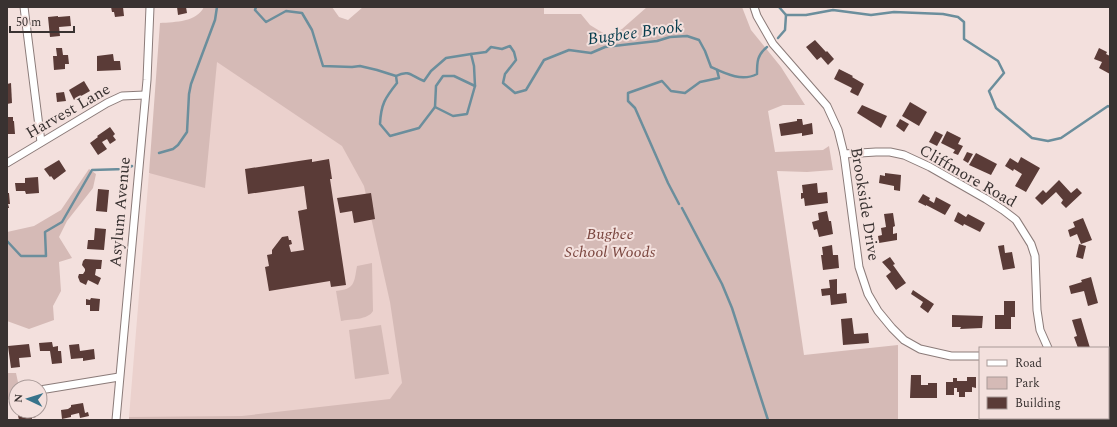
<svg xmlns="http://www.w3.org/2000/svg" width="1117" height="427" font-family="Spectral,serif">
<rect width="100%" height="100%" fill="#f3e0dd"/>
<path fill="#ebd1cd" d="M 161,25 L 337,73 L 423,420 L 131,420 L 131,417 L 129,417 L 149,173 L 150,174 L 159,60 Z"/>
<g fill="#d5bab6">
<path d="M 204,7 L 332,7 L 339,17 L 348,20 L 363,7 L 544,7 L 544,14 L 581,14 L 590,25 L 608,36 L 622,29 L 647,7 L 742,7 L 751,30 L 781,67 L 805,105 L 783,105 L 768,111 L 775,152 L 823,150 L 829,146 L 833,170 L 807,172 L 777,171 L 804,355 L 898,345 L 898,420 L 129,420 L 129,417 L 242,416 L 390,399 L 402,383 L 390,302 L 364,186 L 342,146 L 217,62 L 205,188 L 149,173 L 160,23 C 176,22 196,22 204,7 Z"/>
<path d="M 89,169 L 96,174 L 93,188 L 67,221 L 59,237 L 72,258 L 59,262 L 61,291 L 53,306 L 54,320 L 29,329 L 7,321 L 7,232 L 34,226 L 61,210 Z"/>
<path d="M 372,263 L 373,311 C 368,320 351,319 341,321 L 336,291 C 355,289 354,283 357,266 Z"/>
<path d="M 381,325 L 389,374 L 355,379 L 349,330 Z"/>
<path d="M 7,373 L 16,373 L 19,387 L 16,387 L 16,398 L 12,401 L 7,399 Z"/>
</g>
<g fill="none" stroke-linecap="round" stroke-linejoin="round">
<g stroke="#6b8e9c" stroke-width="2.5">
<path d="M 256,7 L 255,10 L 266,22 L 286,11 L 302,13 L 312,30 L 323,66 L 352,67 L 360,66 L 377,70 L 396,76 L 397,83 C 385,98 381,104 380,124 L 390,136 L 419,128 L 435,107 L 453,116 L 467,114 L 475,86 L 474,66 L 471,54 L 486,52 L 491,47 L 502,49 L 510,46 L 514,52 L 516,60 L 505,74 L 503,83 L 515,93 L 526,90 L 544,60 L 569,50 L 591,53 L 605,47 L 657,41 L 670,37 L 687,36 L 699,40 L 705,51 L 711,67 C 726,74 742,82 757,74 C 757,62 757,55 767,47"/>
<path d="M 779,7 L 786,15 L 806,15 L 833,10 L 871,15 L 894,12 L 943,14 L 958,17 L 964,22 L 964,39 L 998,61 L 1004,73 L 989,91 L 996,108 L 1032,138 L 1048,141 L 1061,138 L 1108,106 L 1110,107"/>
<path d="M 778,38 L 785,30 L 786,15"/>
<path d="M 396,76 C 410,69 412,77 424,81 L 431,71 L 446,58 L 471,54"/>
<path d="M 435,107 L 436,86 L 443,76 L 454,76 L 475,86"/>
<path d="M 159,153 L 173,149 L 178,145 L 187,132 L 189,94 L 191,84 L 215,20 L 217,7"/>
<path d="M 679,204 L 668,183 L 635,108 L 628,101 L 628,93 L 662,81 L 671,91 L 685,93 L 700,82 L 719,78 L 717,70"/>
<path d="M 682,208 L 722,284 L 732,308 L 768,420"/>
<path d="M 7,241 L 21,256 L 46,256 L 45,232 L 62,222 L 92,170 L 125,169 L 132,166"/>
</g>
</g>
<g fill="#5a3b37">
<path d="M 111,7 L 123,7 L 124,16 L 115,17 L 114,12 L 112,12 Z"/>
<path d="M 177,7 L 186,7 L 187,13 L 178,15 Z"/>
<path d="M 58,16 L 58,17 L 70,16 L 71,26 L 59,27 L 60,36 L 50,37 L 48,17 Z"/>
<path d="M 815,40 L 826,52 L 827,51 L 834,59 L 828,65 L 821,57 L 817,60 L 806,47 Z"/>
<path d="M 56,48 L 62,48 L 63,55 L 68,55 L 69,64 L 65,64 L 65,69 L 54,70 L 53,56 L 57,56 Z"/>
<path d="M 1099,48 L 1107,52 L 1106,54 L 1110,56 L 1110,74 L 1099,68 L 1102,62 L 1094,59 Z"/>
<path d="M 113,54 L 114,61 L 120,61 L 121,70 L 97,71 L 97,56 Z"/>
<path d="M 839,69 L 853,76 L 852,77 L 864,84 L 858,96 L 850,92 L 852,88 L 834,79 Z"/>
<path d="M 84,81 L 90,91 L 74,100 L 69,90 Z"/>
<path d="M 11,83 L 12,103 L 7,104 L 7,84 Z"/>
<path d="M 64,92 L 66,101 L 57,102 L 56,93 Z"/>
<path d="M 910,102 L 927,112 L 919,126 L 902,116 Z"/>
<path d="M 862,105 L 887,116 L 881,128 L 857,113 Z"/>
<path d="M 7,117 L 13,117 L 13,121 L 14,121 L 15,134 L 7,134 Z"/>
<path d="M 797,119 L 802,119 L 803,125 L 812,123 L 813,134 L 802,136 L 802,133 L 781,136 L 779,124 L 797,121 Z"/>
<path d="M 900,119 L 909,124 L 904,132 L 896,126 Z"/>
<path d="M 110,127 L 115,134 L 113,136 L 116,140 L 110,144 L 107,139 L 102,142 L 107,149 L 98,155 L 90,143 L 98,137 L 97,136 Z"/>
<path d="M 935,131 L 943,135 L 937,146 L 929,142 Z"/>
<path d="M 947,131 L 961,138 L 958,144 L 963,146 L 958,155 L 953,153 L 955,150 L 941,143 Z"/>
<path d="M 967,152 L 973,154 L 968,163 L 963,160 Z"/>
<path d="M 976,153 L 997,164 L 991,175 L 969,165 Z"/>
<path d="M 1021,157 L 1040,168 L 1026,192 L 1015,186 L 1022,174 L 1014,169 L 1013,171 L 1005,166 L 1010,158 L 1018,163 Z"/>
<path d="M 312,159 L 312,162 L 329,159 L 332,179 L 330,179 L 346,285 L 331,287 L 330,281 L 269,291 L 265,267 L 269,266 L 267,255 L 272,254 L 272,250 L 282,237 L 288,236 L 289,240 L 291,240 L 292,244 L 289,245 L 291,252 L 304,250 L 298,211 L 307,209 L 304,186 L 248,194 L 245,169 Z"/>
<path d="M 59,160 L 66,171 L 54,180 L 51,176 L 50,177 L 44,169 Z"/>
<path d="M 885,173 L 901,175 L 900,191 L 894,190 L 894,186 L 879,183 L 880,175 L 885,176 Z"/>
<path d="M 38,177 L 39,193 L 26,194 L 25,191 L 16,191 L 15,183 L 25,183 L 25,178 Z"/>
<path d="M 1059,180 L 1071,193 L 1077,188 L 1082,193 L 1066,208 L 1061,203 L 1063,200 L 1056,192 L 1042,205 L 1035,198 L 1043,190 L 1046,193 Z"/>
<path d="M 817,183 L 818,193 L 827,192 L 828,203 L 805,206 L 804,198 L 801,199 L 801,193 L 803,193 L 802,185 Z"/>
<path d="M 98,189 L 109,190 L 107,212 L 96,211 Z"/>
<path d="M 7,193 L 9,193 L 10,204 L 8,204 L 9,208 L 7,208 Z"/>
<path d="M 371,193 L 375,219 L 354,223 L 352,211 L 340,213 L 337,198 Z"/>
<path d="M 923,194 L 930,198 L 929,200 L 934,203 L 936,197 L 951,205 L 945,215 L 926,205 L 926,206 L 918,202 Z"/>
<path d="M 827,211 L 829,221 L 831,221 L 833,234 L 819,237 L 817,229 L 814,230 L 812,222 L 819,220 L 818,213 Z"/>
<path d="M 958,212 L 966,217 L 968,214 L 985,223 L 980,232 L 964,224 L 963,226 L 954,221 Z"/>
<path d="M 893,213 L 895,226 L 893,227 L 893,234 L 897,233 L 897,240 L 879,243 L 878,236 L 882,235 L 881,228 L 886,227 L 884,214 Z"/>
<path d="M 1083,218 L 1092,240 L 1081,244 L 1077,234 L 1070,237 L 1068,230 L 1075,227 L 1073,222 Z"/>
<path d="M 95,228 L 106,229 L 104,250 L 87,249 L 88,240 L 94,240 Z"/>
<path d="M 1079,244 L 1086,246 L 1083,259 L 1076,257 Z"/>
<path d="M 832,245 L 833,255 L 838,255 L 839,268 L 823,270 L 821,255 L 823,255 L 822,247 Z"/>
<path d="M 1004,245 L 1005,253 L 1012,252 L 1015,268 L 1003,270 L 998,246 Z"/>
<path d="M 890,257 L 895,264 L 893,265 L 906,283 L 896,290 L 886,276 L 891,272 L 882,262 Z"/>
<path d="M 85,259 L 102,260 L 101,269 L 96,269 L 95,275 L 101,278 L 98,285 L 88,280 L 86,285 L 80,282 L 78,277 L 79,274 L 83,274 L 85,271 L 85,269 L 82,265 L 83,261 Z"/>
<path d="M 1091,277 L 1098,303 L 1088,306 L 1084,291 L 1071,294 L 1069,286 L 1082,282 L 1081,280 Z"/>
<path d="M 837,279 L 837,294 L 846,293 L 847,303 L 831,305 L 830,295 L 822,296 L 821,289 L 830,288 L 829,280 Z"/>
<path d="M 913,290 L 934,304 L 928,313 L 920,307 L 923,302 L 911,294 Z"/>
<path d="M 91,298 L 100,299 L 99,311 L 90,311 L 90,305 L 86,305 L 86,299 L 90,300 Z"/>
<path d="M 1004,301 L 1015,301 L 1015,317 L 1011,317 L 1011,329 L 995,329 L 995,315 L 1004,315 Z"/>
<path d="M 952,315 L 983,316 L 982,328 L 960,329 L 961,327 L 952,327 Z"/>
<path d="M 852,318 L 854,334 L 868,333 L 869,343 L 843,345 L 841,319 Z"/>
<path d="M 1081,318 L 1090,348 L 1078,348 L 1074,337 L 1077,336 L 1072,320 Z"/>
<path d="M 52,342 L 53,347 L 58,346 L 58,351 L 61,351 L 62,363 L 52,364 L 50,351 L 40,351 L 39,343 Z"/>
<path d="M 29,344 L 31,357 L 19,358 L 20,367 L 11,368 L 8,346 Z"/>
<path d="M 79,344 L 80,351 L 94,349 L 95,359 L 83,361 L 83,358 L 71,359 L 69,345 Z"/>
<path d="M 1108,357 L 1110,360 L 1110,383 L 1108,380 Z"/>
<path d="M 911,375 L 921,375 L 921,385 L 928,385 L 928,383 L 937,383 L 937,398 L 910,398 Z"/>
<path d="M 967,377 L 976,377 L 976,388 L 972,387 L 972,392 L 965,392 L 965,397 L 959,397 L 959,392 L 957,392 L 957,388 L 954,388 L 954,395 L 946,395 L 946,382 L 953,382 L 953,378 L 957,378 L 957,381 L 967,381 Z"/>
<path d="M 83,403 L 85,413 L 88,412 L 89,416 L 80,418 L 79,413 L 71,415 L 71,417 L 62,419 L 61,410 L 68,409 L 71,407 L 71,405 Z"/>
<path d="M 17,411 L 35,411 L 36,417 L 32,418 L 32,419 L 19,420 Z"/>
</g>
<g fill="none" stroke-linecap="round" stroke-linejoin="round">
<g stroke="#8b7b79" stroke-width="9">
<g id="minor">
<path d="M 24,7 L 41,142"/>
<path d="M 754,7 L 757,16 L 773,44 L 827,106 L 838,130 L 844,154 L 859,267 L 868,294 L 878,311 L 892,328 L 904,340 L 920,349 L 951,356 L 980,356"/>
<path d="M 844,154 L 876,152 L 890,152 L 904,155 L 930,167 L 986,199 L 1003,210 L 1016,220 L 1031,244 L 1035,256 L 1037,310 L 1040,330 L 1048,348"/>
<path d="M 7,163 L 107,103 L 122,96 L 145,95"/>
<path d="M 40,390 L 119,377"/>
<path d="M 1096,418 L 1098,420"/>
<path d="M 116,420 L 147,80 L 150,7"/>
</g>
</g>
<use href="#minor" stroke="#fff" stroke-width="7"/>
</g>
<g text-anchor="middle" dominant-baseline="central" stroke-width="4" stroke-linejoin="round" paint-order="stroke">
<g font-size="16" fill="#393231" stroke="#f3e0dd">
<text transform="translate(68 111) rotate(-30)">Harvest Lane</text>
<text transform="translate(968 176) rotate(30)">Cliffmore Road</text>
<text transform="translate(865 204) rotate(81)">Brookside Drive</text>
<text transform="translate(120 212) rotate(-85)">Asylum Avenue</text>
</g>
<g font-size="16" font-style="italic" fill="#7a453e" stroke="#f3e0dd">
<text x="610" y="234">Bugbee<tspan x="610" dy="18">School Woods</tspan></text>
</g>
<g font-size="17" font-style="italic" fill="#033a4b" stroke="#f3e0dd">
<text transform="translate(635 33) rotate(-8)">Bugbee Brook</text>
</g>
</g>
<rect width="1117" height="427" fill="none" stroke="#393231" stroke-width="16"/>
<rect x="979" y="347" width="130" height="72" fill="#f3e0dd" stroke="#a99a98"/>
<rect x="987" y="360" width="20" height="6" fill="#ffffff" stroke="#a99a98"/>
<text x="1015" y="367" font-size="12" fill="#393231">Road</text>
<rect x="987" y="377" width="20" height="12" fill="#d5bab6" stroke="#a99a98"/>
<text x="1015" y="387" font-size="12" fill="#393231">Park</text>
<rect x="987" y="397" width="20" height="12" fill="#5a3b37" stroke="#a99a98"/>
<text x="1015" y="407" font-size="12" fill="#393231">Building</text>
<g transform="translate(28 399) rotate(274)"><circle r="19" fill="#f3e0dd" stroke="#a99a98"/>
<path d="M0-3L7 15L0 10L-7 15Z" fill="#37738b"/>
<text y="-6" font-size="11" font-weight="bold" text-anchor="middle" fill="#393231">N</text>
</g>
<path d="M10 26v6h64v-6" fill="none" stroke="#393231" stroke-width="2"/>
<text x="16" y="26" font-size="12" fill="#393231" stroke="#f3e0dd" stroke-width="3" paint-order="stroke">50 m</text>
</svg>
